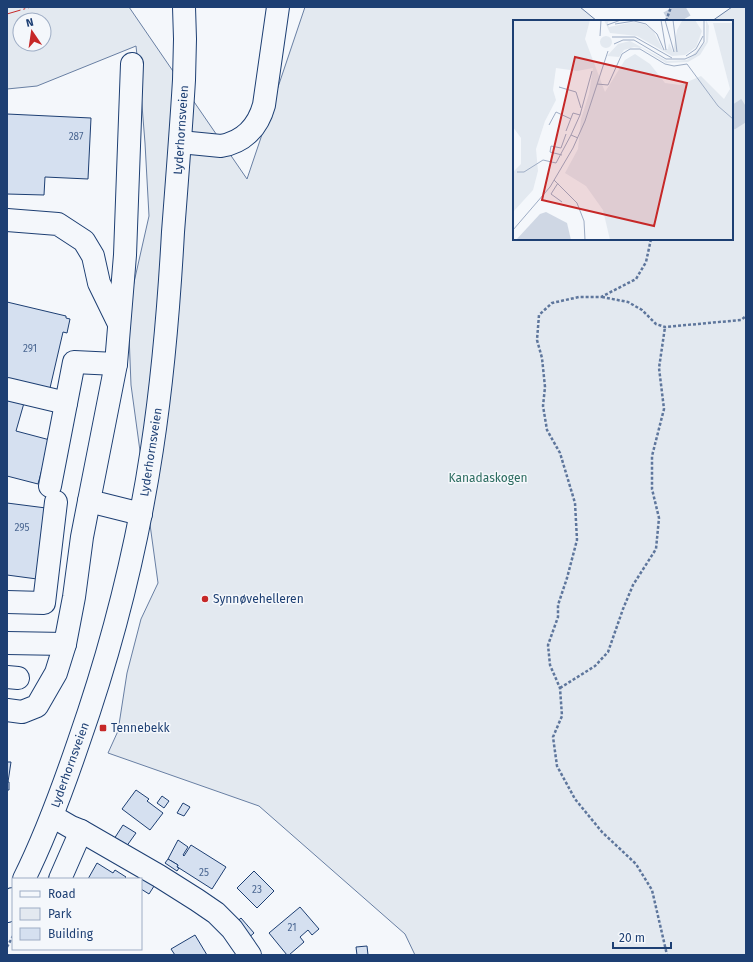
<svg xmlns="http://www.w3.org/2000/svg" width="753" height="962" font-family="'Fira Sans',sans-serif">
<rect width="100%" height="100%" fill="#f4f7fb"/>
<path fill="#e3e9f0" stroke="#687fa3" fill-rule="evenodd" d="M 7,7 L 129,7 L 247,179 L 305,7 L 580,7 L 597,21 L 514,21 L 514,239 L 732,239 L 732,21 L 712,21 L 732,7 L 746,7 L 746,955 L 415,955 L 405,934 L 259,806 L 108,753 L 118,731 L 127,673 L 141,619 L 158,583 L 131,385 L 128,309 L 149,216 L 145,143 L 141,93 L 136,46 L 37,86 L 7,89 ZM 20,20 L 44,20 L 44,44 L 20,44 Z"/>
<g fill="#d5e0f0" stroke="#1d3f73">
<path d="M 7,114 L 91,118 L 88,179 L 45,177 L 44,195 L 7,194 Z"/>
<path d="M 7,302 L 66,316 L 66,318 L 70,319 L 67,333 L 63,332 L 50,388 L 7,379 Z"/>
<path d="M 7,399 L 24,403 L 16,431 L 50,440 L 38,484 L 7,476 Z"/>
<path d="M 7,503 L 46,508 L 37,579 L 7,575 Z"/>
<path d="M 7,762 L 11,762 L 8,782 L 9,782 L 9,790 L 7,790 Z"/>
<path d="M 136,790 L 149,799 L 147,801 L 163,813 L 150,830 L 122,809 Z"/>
<path d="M 162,796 L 169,801 L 164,808 L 157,803 Z"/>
<path d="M 183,803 L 190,807 L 184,816 L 177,813 Z"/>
<path d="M 123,825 L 136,833 L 126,847 L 114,839 Z"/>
<path d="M 178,840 L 188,847 L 183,855 L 184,856 L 191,845 L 226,867 L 212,889 L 179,868 L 177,867 L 178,865 L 168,859 Z"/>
<path d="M 168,859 L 178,865 L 177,867 L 179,868 L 177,871 L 165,863 Z"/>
<path d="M 97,863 L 113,873 L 115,870 L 126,877 L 124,879 L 88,879 Z"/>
<path d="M 254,871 L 274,891 L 257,908 L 237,888 Z"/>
<path d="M 140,874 L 156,883 L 149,894 L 141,889 L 141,879 L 137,879 Z"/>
<path d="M 300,907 L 319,929 L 312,935 L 308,930 L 300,937 L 304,942 L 289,955 L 287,955 L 269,933 Z"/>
<path d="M 241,918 L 254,933 L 246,940 L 233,925 Z"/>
<path d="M 195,935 L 207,955 L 175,955 L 171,949 Z"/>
<path d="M 367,946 L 368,955 L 357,955 L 356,947 Z"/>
</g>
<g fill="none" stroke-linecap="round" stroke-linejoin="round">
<g stroke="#c9d2e0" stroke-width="22" stroke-dasharray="22 11" stroke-linecap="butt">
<path d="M 673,7 L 681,21"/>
<path d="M 732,105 L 746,127"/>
</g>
<g stroke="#1d3f73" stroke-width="24">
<g id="minor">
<path d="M 132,64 L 125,255 L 116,364 L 89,501 L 141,514"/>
<path d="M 180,142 L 221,146 C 244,142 258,127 264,105 L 278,7"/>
<path d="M 7,220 L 58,224 L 84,241 L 93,256 L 99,283 L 119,324"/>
<path d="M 7,389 L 66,403"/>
<path d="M 50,486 L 74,362 L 116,364"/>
<path d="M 7,602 L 44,603 L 56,502"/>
<path d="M 7,643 L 65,644"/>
<path d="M 7,677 L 18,678"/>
<path d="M 7,710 L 22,712 L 37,706 L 56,673 L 65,644 L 74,597 L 82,537 L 89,501"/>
<path d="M 52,816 L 71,827 L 81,831 L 159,876 L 197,900 L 216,913 L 232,929 L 250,955"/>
<path d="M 60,879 L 81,831"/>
</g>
</g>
<g stroke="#1d3f73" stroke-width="24">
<g id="major">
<path d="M 24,879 C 46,835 63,788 79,741 C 112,647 137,548 152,449 C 163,377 169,305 173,232 C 177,181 181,130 184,80 L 185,39 L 184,7"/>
<path d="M 7,911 L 13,899"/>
</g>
</g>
<g stroke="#5e769c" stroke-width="2.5" stroke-dasharray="3 2" stroke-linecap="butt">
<path d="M 666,21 L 671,7"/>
<path d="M 651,239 L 646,262 L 636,279 L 601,297 L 579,297 L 552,303 L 539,315 L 537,340 L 542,358 L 545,387 L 543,406 L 547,430 L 560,453 L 575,503 L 577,540 L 567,578 L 558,605 L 558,617 L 548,645 L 550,665 L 560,688 L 562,716 L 553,737 L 557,766 L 575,799 L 602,832 L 636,864 L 652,890 L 667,955"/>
<path d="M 602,297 L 628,302 L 642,310 L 656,324 L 665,327 L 741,320 L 746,316"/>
<path d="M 560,688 L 595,666 L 608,652 L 623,609 L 633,585 L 656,549 L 659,518 L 652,489 L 652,456 L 664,409 L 659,368 L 665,327"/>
<path d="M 7,947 L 13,936"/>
</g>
<use href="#minor" stroke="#f4f7fb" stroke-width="22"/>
<use href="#major" stroke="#f4f7fb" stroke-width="22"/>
<path stroke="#c62828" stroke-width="1" stroke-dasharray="14 3 2 3" stroke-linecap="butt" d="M 7,14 L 31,7"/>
</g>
<g fill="#c62828" stroke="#f4f7fb" stroke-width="1.5">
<circle cx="205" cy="599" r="4"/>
<rect x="99" y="724" width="8" height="8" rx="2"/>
</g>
<g text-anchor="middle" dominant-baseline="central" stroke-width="3" stroke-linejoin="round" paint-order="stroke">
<g font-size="10" fill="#4b6792">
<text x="76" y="137">287</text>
<text x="30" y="349">291</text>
<text x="22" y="528">295</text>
<text x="204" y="873">25</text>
<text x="257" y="890">23</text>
<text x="292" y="928">21</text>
</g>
<g font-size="12" fill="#1d3f73" stroke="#f4f7fb">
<text transform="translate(181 130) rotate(-86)">Lyderhornsveien</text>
<text transform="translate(151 452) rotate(-81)">Lyderhornsveien</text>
<text transform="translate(70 765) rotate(-70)">Lyderhornsveien</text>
</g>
<g font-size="12" fill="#2c6c60" stroke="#f4f7fb">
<text x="488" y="478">Kanadaskogen</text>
</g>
<g font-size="12" fill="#1d3f73" stroke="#f4f7fb" text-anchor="start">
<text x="213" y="599">Synnøvehelleren</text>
<text x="111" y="728">Tennebekk</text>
</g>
</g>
<g transform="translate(513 20)">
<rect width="220" height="220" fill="#f4f7fb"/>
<path d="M 0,0 L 77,0 L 72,19 L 92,72 L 112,40 L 122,34 L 137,44 L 152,63 L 167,65 L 188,56 L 211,79 L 217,69 L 200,3 L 220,3 L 220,220 L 97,220 L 90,190 L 73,166 L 52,153 L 65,129 L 68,99 L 76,74 L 80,48 L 64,51 L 43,48 L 40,70 L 43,80 L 32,101 L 23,129 L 25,151 L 20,170 L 0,192 L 0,152 L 8,144 L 8,118 L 0,107 ZM 91,0 L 103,0 L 95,2 L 96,7 L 121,2 L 133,5 L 141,12 L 150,30 L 155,29 L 156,23 L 160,32 L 164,10 L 169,1 L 182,0 L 189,11 L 183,27 L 172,35 L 159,36 L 124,16 L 97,13 ZM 193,0 L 196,6 L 195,22 L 187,35 L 175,42 L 153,43 L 129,28 L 121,27 L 111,30 L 106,37 L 94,36 L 105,24 L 117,21 L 154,41 L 174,40 L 193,22 ZM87 22a6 6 0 1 1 12 0a6 6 0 1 1-12 0Z" fill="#e3e9f0"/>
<path d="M 33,192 L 54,203 L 58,220 L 3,220 L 27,194 Z" fill="#cfd7e4"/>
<path fill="none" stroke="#9eadc5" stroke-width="1" d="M 148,0 L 153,30M 152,0 L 161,32M 160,0 L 164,32M 102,4 L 121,1 L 133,4 L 144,14 L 151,30M 94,5 L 108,0M 87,16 L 88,0M 99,17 L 122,17 L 159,38M 101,24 L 110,20 L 121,20 L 153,39 L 172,39 L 183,34 L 191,22 L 191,0M 173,36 L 183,29 L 190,16M 84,64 L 95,65 L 109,34 L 117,29 L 127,29 L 152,44 L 161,46 L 174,44 L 205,86 L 220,99M 46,67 L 63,72 L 68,88M 36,105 L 43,92 L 58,99M 53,111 L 60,93 L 67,95M 65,118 L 58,115 L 67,95 L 79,51M 49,135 L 37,132 L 38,126 L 48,128 L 53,114M 4,152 L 11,152 L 30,140 L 43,143 L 58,115M 41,160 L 64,183 L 71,201 L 72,220M 45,163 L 38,174 L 49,182M 0,210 L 37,167 L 60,128 L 72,101 L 95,31"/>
<path fill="#c62828" fill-opacity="0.15" stroke="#c62828" stroke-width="2" d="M 62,37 L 174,63 L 141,206 L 29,180 Z"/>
<rect width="220" height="220" fill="none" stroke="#1d3f73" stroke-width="2"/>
</g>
<rect width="753" height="962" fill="none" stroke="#1d3f73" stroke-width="16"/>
<rect x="12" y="878" width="130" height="72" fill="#f4f7fb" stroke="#9eadc5"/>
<rect x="20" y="891" width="20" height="6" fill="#f4f7fb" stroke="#9eadc5"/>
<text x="48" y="898" font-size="12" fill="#1d3f73">Road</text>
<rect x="20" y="908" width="20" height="12" fill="#e3e9f0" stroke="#9eadc5"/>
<text x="48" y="918" font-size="12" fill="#1d3f73">Park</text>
<rect x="20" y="928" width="20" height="12" fill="#d5e0f0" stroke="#9eadc5"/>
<text x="48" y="938" font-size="12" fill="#1d3f73">Building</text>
<g transform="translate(32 32) rotate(347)"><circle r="19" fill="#f4f7fb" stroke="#9eadc5"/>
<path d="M0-3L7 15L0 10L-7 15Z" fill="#c62828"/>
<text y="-6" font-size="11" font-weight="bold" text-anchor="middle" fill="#1d3f73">N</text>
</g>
<path d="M613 942v6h58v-6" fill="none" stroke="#1d3f73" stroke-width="2"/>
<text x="619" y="942" font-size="12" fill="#1d3f73" stroke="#f4f7fb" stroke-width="3" paint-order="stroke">20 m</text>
</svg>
